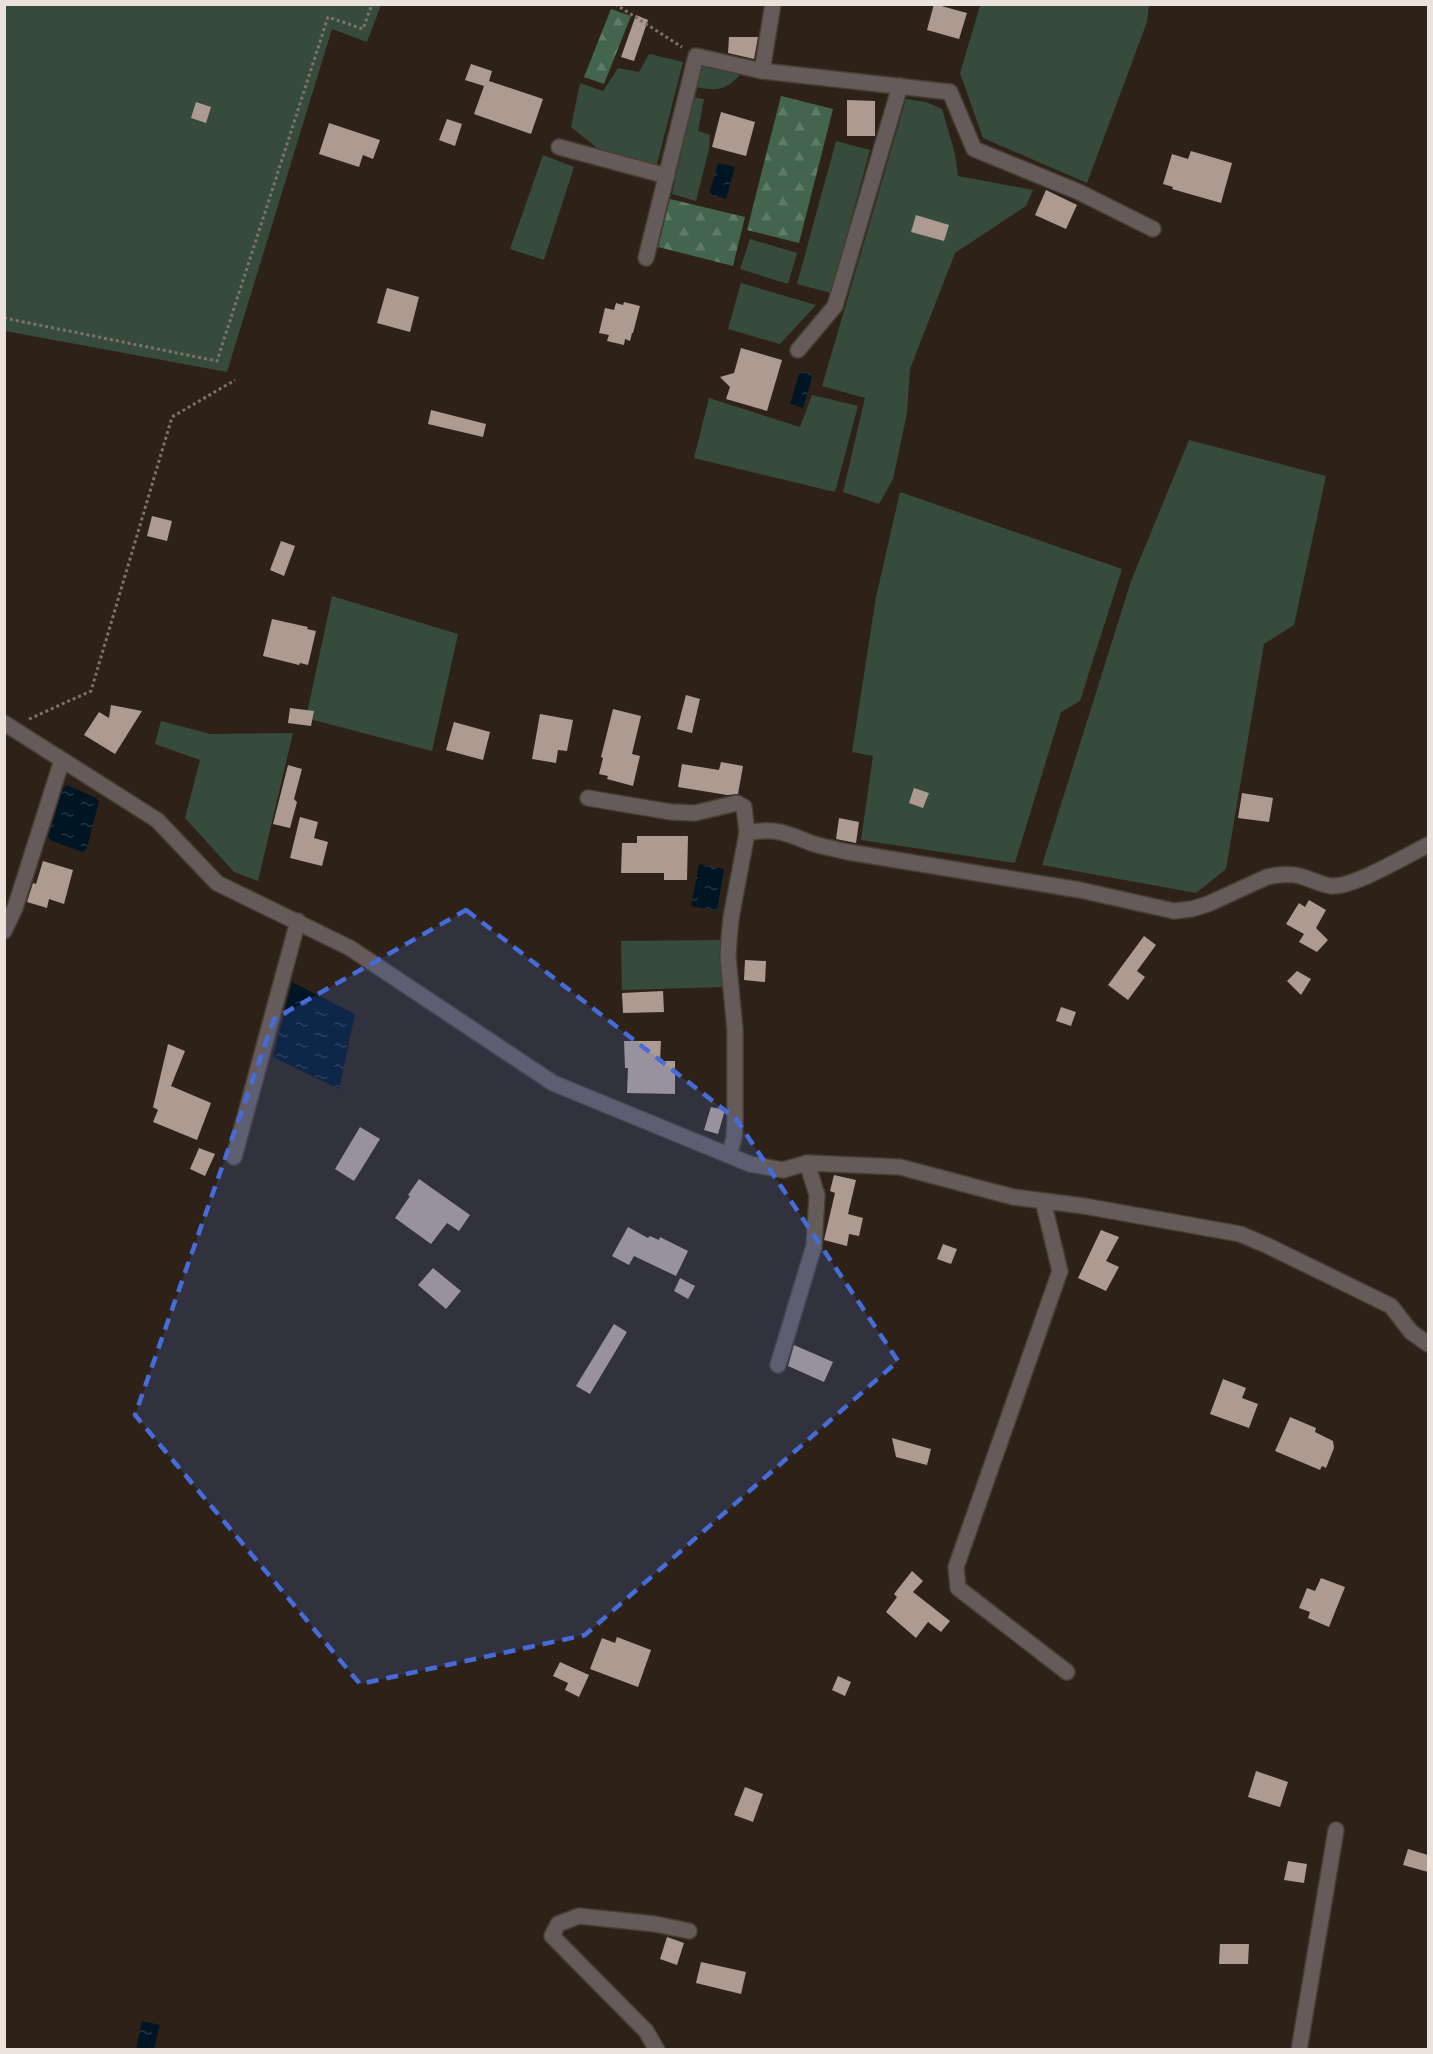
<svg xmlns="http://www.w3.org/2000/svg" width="1433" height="2054" font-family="'Golos Text',sans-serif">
<defs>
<pattern id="forest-firs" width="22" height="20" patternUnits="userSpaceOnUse" patternTransform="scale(1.5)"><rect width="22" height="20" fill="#43654d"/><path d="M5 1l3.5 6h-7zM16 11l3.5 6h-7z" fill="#5e7b66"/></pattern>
<pattern id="water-ripples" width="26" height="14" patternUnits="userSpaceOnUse" patternTransform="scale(1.5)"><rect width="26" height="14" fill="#001523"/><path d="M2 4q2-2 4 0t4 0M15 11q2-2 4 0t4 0" fill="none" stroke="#253742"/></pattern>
</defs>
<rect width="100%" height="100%" fill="#2e2218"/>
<g fill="#374b3d">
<path d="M 4,5 L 381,5 L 367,42 L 332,29 L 227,372 L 5,331 Z"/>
<path d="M 977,5 L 1149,5 L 1147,22 L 1087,183 L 983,138 L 960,73 L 980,6 Z"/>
<path d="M 649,54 L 683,62 L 657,164 L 606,155 L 571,127 L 580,83 L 603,91 L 618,68 L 639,72 Z"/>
<path d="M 702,66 L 740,75 C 725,91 716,91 696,87 Z"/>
<path d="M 693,97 L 704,99 L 698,131 L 710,135 L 709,149 L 696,201 L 672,194 Z"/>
<path d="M 906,99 L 926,102 L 942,109 L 955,154 L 958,176 L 1033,190 L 1026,206 L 955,253 L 910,369 L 907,413 L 893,479 L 879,504 L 843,492 L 865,398 L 822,386 Z"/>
<path d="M 836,141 L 870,150 L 831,293 L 797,284 Z"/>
<path d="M 543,155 L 574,167 L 544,260 L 510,249 Z"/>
<path d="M 750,239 L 797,253 L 788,284 L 740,269 Z"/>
<path d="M 741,283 L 816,305 L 780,344 L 728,329 Z"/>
<path d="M 812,395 L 858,406 L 835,492 L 694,458 L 709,398 L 800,427 Z"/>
<path d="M 1189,440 L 1326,476 L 1294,625 L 1264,644 L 1226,869 L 1196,893 L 1042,865 L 1131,581 Z"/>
<path d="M 900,492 L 1122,569 L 1080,701 L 1061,712 L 1015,863 L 861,840 L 873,756 L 852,752 L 876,597 Z"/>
<path d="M 332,596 L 458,634 L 432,751 L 306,718 Z"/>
<path d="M 161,721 L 210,734 L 293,733 L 258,881 L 234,872 L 185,818 L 200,760 L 155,744 Z"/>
<path d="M 721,940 L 724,987 L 622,990 L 621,941 Z"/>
</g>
<g fill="url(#forest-firs)">
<path d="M 611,9 L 631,16 L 604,84 L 584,77 Z"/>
<path d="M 781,96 L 833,109 L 799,243 L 747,230 Z"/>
<path d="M 670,199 L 745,217 L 733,266 L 658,247 Z"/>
</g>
<g fill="url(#water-ripples)">
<path d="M 718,163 L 735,167 L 726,199 L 709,194 Z"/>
<path d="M 804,372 L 809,373 L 812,378 L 803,408 L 790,404 L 799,374 Z"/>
<path d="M 67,785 L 96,798 L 99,801 L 87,848 L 83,852 L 52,841 L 48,837 L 63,788 Z"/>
<path d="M 699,864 L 724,869 L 717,911 L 691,906 Z"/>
<path d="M 292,982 L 355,1014 L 339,1089 L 273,1057 Z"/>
<path d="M 142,2021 L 160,2025 L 154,2049 L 136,2049 Z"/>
</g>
<g fill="#ad9b91">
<path d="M 934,4 L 967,13 L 959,39 L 927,30 Z"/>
<path d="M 636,15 L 648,20 L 634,61 L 621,57 Z"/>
<path d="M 729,37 L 758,37 L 754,59 L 728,53 Z"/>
<path d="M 471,64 L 492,71 L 489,81 L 543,99 L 531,134 L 474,114 L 484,86 L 465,80 Z"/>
<path d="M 847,100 L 875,101 L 875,136 L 847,136 Z"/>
<path d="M 196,102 L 211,107 L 206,123 L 191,118 Z"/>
<path d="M 721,112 L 755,122 L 746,156 L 712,147 Z"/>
<path d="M 447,119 L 462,124 L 455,146 L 439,140 Z"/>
<path d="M 329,123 L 380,140 L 373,159 L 363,155 L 359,167 L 319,154 Z"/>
<path d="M 1191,151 L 1232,163 L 1221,203 L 1172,189 L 1173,187 L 1163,184 L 1172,154 L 1188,159 Z"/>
<path d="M 1046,190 L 1077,205 L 1066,229 L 1035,215 Z"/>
<path d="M 916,215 L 949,225 L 944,241 L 911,232 Z"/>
<path d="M 387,288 L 419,297 L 410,332 L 377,323 Z"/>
<path d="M 624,302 L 640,306 L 633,333 L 632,333 L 630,341 L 625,339 L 624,345 L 607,341 L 609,335 L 599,333 L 605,308 L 614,310 L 616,303 L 623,305 Z"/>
<path d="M 741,348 L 782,360 L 767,411 L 726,399 L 730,387 L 720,377 L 734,373 Z"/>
<path d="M 431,410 L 486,424 L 483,437 L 428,424 Z"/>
<path d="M 152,516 L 172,521 L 167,541 L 147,536 Z"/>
<path d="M 281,541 L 295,546 L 284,576 L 270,570 Z"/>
<path d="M 272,619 L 308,627 L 307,629 L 316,631 L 308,665 L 300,663 L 299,665 L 263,656 Z"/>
<path d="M 686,695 L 700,699 L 692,733 L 677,729 Z"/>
<path d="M 111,705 L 142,711 L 115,754 L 84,735 L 99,712 L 109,718 Z"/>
<path d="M 290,708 L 314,711 L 311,726 L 288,723 Z"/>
<path d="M 613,709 L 641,716 L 632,754 L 640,756 L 633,786 L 607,779 L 608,776 L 599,774 L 603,758 L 601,757 Z"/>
<path d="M 540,714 L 573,720 L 567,751 L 558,750 L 556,763 L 532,759 Z"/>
<path d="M 454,722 L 490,732 L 483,760 L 446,750 Z"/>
<path d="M 721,762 L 743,766 L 738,794 L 727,795 L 678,787 L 682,764 L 719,770 Z"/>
<path d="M 288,765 L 302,769 L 294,799 L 297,802 L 290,828 L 273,824 Z"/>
<path d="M 914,788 L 929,793 L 923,808 L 909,803 Z"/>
<path d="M 1242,793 L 1273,798 L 1269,822 L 1238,818 Z"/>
<path d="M 300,817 L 318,822 L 314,838 L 328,842 L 322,866 L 290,858 Z"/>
<path d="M 839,818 L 859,822 L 856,843 L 836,839 Z"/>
<path d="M 637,836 L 688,836 L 687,880 L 664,880 L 664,873 L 621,873 L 622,843 L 637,843 Z"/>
<path d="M 43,861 L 73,870 L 64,904 L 49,899 L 47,908 L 27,902 L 33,883 L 36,884 Z"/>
<path d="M 1309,900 L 1326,910 L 1316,928 L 1328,940 L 1317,952 L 1299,942 L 1304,934 L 1286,924 L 1299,903 L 1305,907 Z"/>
<path d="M 1144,936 L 1156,945 L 1137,971 L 1145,977 L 1128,1000 L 1108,985 Z"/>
<path d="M 745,960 L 766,961 L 765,982 L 744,980 Z"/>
<path d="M 1297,971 L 1311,979 L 1301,995 L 1287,981 Z"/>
<path d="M 663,991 L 664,1012 L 623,1013 L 622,993 Z"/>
<path d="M 1061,1007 L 1076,1012 L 1071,1026 L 1056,1021 Z"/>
<path d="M 624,1041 L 661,1041 L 660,1061 L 675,1061 L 675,1094 L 627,1093 L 628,1068 L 625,1068 Z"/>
<path d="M 168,1044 L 185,1051 L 171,1086 L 211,1103 L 197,1140 L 153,1122 L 158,1110 L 153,1107 Z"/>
<path d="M 711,1107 L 725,1110 L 718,1134 L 704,1130 Z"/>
<path d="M 360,1127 L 380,1139 L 354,1181 L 335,1169 Z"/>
<path d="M 199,1148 L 215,1154 L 205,1176 L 190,1169 Z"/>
<path d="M 834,1175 L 856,1180 L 848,1214 L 863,1218 L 859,1236 L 849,1234 L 847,1246 L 824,1240 L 835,1193 L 830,1191 Z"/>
<path d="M 419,1179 L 470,1215 L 459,1231 L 447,1223 L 431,1244 L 395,1218 L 410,1196 L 408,1195 Z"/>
<path d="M 628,1227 L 648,1238 L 650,1236 L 659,1240 L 660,1237 L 688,1251 L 676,1276 L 634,1256 L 629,1265 L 612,1256 Z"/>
<path d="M 1101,1230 L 1119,1237 L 1106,1261 L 1119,1267 L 1106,1291 L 1078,1278 Z"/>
<path d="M 943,1244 L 957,1249 L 951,1264 L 937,1259 Z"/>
<path d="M 433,1268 L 461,1291 L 446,1309 L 418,1285 Z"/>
<path d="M 680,1278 L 695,1286 L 688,1299 L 674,1291 Z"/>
<path d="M 614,1324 L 627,1332 L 590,1394 L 576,1386 Z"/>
<path d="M 794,1345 L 833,1362 L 824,1382 L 788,1366 Z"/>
<path d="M 1223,1379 L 1246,1388 L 1242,1398 L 1258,1404 L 1249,1428 L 1210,1414 Z"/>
<path d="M 1290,1417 L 1316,1428 L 1315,1432 L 1333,1441 L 1334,1448 L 1326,1468 L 1322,1466 L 1320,1470 L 1275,1451 Z"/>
<path d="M 892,1438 L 931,1449 L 927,1465 L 896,1457 Z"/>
<path d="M 912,1571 L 923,1581 L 913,1592 L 950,1621 L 941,1632 L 928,1622 L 916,1638 L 886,1612 L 897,1597 L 894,1594 Z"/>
<path d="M 1321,1578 L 1345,1587 L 1329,1627 L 1308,1618 L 1310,1612 L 1299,1608 L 1307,1588 L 1315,1591 Z"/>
<path d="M 617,1637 L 651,1650 L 638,1687 L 590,1669 L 602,1638 L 615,1643 Z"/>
<path d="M 560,1662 L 589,1675 L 579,1697 L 565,1690 L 568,1683 L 553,1676 Z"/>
<path d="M 838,1676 L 851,1682 L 845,1696 L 832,1690 Z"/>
<path d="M 1256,1771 L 1288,1782 L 1280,1807 L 1248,1797 Z"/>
<path d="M 745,1787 L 763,1794 L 753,1822 L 734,1815 Z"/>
<path d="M 1408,1849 L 1428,1855 L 1428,1872 L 1403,1865 Z"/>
<path d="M 1288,1861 L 1307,1864 L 1304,1883 L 1284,1880 Z"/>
<path d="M 667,1937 L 684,1943 L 677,1965 L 660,1959 Z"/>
<path d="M 1220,1944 L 1249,1944 L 1248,1964 L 1219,1964 Z"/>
<path d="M 701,1962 L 746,1972 L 741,1994 L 696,1983 Z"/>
</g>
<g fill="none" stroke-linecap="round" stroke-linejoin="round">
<g stroke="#483d33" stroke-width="18">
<g id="minor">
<path d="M 762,71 L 950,92 L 974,149 L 1079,192 L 1153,229"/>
<path d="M 559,147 L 667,176"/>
<path d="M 646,258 L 696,56 L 762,71 L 773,4"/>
<path d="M 798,350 L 835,306 L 900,86"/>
<path d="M 4,723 L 157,820 L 217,883 L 350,948 L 553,1083 L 750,1164 L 783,1170 L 807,1163 L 900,1167 L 1013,1197 L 1084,1206 L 1240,1234 L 1266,1245 L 1391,1306 L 1411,1332 L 1428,1344"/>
<path d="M 588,798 L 671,812 L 695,813 L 737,803 L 744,807 L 747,833 L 731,918 L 729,939 L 728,957 L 735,1030 L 735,1121 L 734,1138 L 729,1155"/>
<path d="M 747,833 C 774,827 787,833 811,843 C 823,847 836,849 848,852 L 1080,890 L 1174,911 L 1192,909 L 1208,904 L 1267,877 C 1278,875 1288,873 1300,876 C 1310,879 1320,884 1331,886 C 1353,888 1407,855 1428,845"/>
<path d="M 4,931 L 15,908 L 62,760"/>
<path d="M 234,1157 L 298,921"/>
<path d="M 1043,1201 L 1060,1271 L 956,1567 L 958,1588 L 1067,1672"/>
<path d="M 778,1365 L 814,1246 L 817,1195 L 807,1163"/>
<path d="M 657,2050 L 646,2031 L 552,1936 L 558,1924 L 579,1916 L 655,1924 L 689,1931"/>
<path d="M 1299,2050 L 1336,1830"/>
</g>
</g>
<g stroke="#7c7269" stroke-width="3" stroke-dasharray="3 3" stroke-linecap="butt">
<path d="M 615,4 L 682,47"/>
<path d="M 4,318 L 217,361 L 328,17 L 363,29 L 372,4"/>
<path d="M 29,719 L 91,691 L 172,417 L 235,380"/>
</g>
<use href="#minor" stroke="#645b5a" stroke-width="15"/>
</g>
<path fill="#466cd9" fill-opacity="0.2" stroke="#466cd9" stroke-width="4.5" stroke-dasharray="12 8" stroke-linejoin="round" d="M 466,910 L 736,1119 L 898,1361 L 585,1635 L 360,1684 L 135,1415 L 274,1019 Z"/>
<rect width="1433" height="2054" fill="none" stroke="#eae2db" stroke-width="12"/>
</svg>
